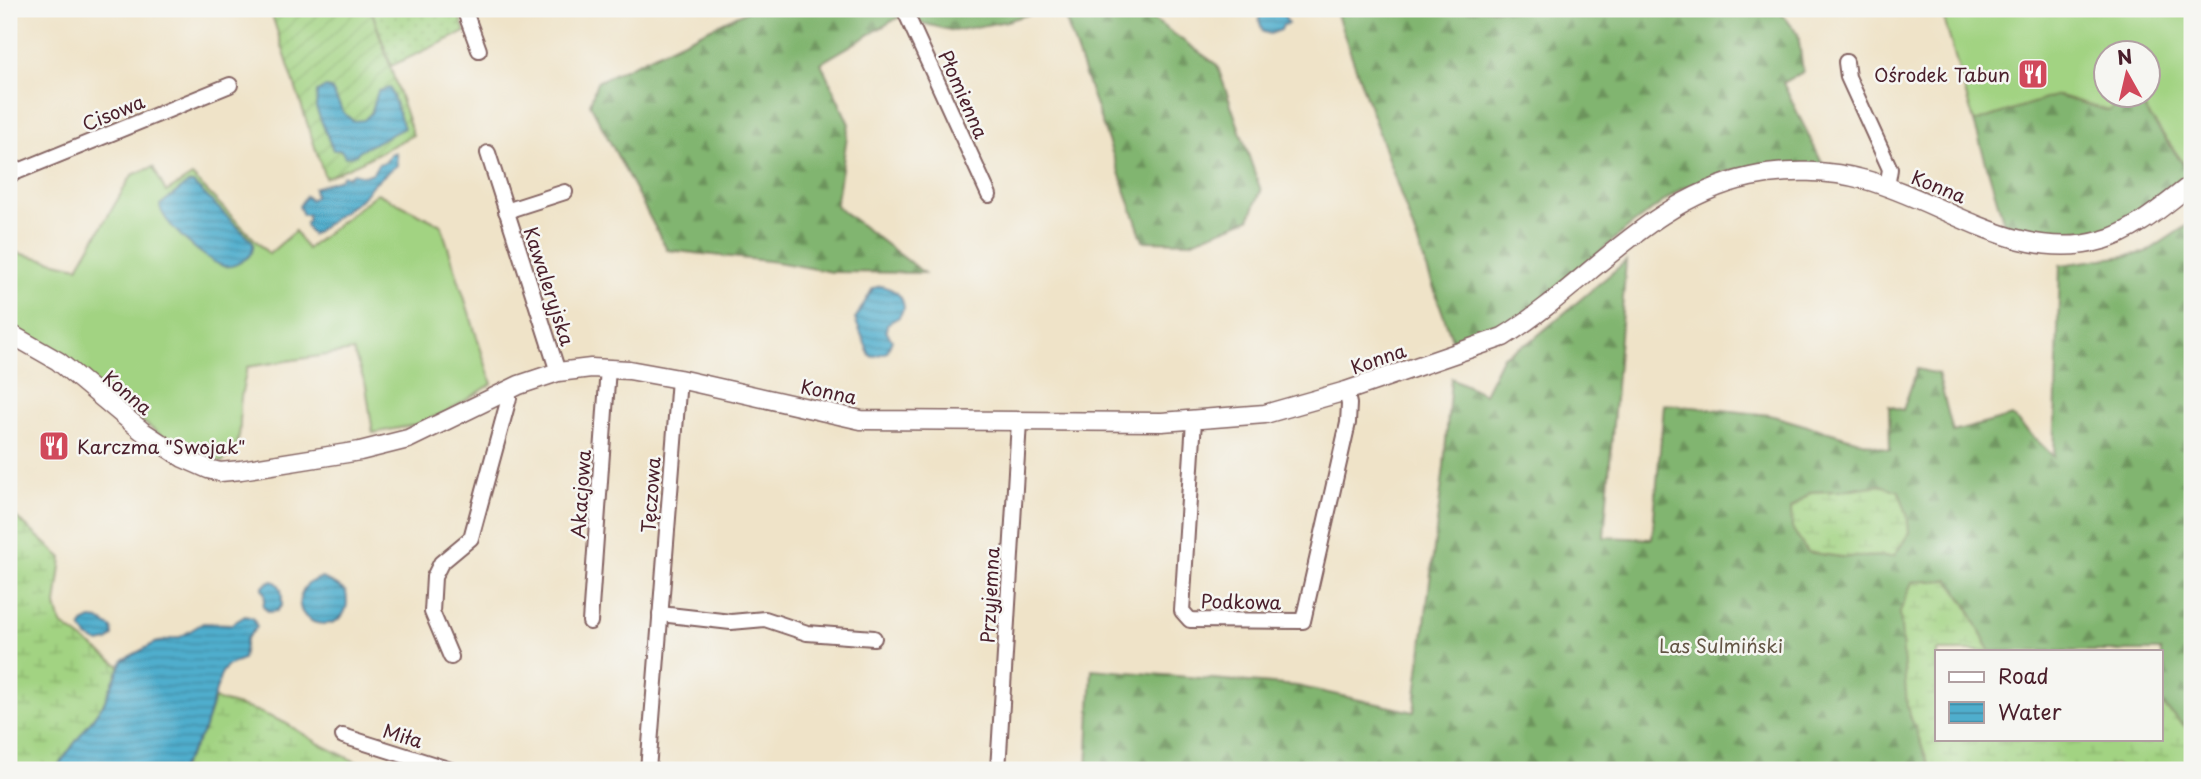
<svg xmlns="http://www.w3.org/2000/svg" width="2201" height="779" font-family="'Playpen Sans',sans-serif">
<defs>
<pattern id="grass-dots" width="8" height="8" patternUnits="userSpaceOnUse" patternTransform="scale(1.75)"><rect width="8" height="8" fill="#a2d382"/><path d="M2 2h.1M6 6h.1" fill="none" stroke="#8db570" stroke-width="1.8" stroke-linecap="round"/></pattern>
<pattern id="forest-firs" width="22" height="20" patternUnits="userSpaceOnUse" patternTransform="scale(1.75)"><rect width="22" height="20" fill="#81b570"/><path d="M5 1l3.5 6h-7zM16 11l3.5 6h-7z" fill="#6c935c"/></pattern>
<pattern id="wetland-marsh" width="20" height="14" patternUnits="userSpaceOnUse" patternTransform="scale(1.75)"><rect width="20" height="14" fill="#a2d382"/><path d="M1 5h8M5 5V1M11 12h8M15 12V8" fill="none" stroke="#8db570"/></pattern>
<pattern id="garden-furrows" width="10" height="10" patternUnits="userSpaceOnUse" patternTransform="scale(1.75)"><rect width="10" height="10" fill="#a2d382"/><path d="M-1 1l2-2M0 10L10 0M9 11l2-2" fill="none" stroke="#8db570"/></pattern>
<pattern id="water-rules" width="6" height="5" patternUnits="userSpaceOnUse" patternTransform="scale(1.75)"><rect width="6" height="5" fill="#4faecd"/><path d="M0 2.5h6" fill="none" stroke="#448da7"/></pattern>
</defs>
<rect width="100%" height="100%" fill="#f6f6f2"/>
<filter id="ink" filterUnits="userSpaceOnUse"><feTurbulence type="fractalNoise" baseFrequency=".0143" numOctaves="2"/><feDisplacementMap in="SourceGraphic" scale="14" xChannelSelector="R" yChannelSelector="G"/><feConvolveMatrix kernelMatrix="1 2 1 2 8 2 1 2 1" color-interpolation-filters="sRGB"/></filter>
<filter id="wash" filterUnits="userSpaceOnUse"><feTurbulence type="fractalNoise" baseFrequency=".00686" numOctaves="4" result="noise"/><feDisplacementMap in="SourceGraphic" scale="28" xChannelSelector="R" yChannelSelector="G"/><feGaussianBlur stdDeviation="1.57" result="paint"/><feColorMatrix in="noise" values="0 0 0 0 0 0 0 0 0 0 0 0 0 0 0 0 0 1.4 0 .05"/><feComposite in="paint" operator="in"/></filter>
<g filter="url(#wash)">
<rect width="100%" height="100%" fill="#efe3c8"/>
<path fill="url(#grass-dots)" stroke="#767956" stroke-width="2" d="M 371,9 L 457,9 L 465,32 L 391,66 Z"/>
<g fill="url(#forest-firs)" stroke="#666a4e" stroke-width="2" fill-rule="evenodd">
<path d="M 751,9 L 895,9 L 899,17 L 821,63 L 849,124 L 836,206 L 924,273 L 832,272 L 777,262 L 667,250 L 590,104 L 597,82 Z"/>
<path d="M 911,9 L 1046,9 L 1007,21 L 954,31 L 917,22 Z"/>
<path d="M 1062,9 L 1139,9 L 1217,65 L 1261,191 L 1249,219 L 1190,242 L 1143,241 Z"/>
<path d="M 1335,9 L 1778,9 L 1798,34 L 1803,72 L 1783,83 L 1823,165 L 1767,164 L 1726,172 L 1681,189 L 1630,226 L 1515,324 L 1454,345 Z"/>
<path d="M 2057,95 L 2109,111 L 2127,95 L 2135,95 L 2191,176 L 2123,224 L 2103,231 L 2061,239 L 2005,227 L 1974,122 Z"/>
<path d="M 2192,222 L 2192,733 L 2161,704 L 2161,651 L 1990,651 L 1966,604 L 1949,580 L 1907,707 L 1931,770 L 1087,770 L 1092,669 L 1297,686 L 1414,712 L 1444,466 L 1451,378 L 1484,394 L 1503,356 L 1530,342 L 1626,261 L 1604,537 L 1652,539 L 1664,404 L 1770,415 L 1890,450 L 1889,406 L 1903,410 L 1917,369 L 1938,374 L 1953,432 L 2012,416 L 2054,457 L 2060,265 L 2145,253 ZM 1860,487 L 1894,556 L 1842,557 L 1807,552 L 1811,492 L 1839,491 Z"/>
</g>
<g fill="url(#wetland-marsh)" stroke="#767956" stroke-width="2">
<path d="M 1880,485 L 1899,491 L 1907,514 L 1909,533 L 1894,556 L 1842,557 L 1807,552 L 1792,528 L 1791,509 L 1811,492 L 1839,491 Z"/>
<path d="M 9,511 L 62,558 L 56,605 L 61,624 L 120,666 L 104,703 L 55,770 L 9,770 Z"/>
<path d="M 1949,580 L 1966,604 L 1990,651 L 1937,651 L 1937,739 L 2161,739 L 2161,704 L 2192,733 L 2192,770 L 2122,770 L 2115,765 L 2091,770 L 1931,770 L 1907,707 L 1900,612 L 1912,582 Z"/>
<path d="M 214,699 L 257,711 L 285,723 L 320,744 L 366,767 L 394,760 L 428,770 L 180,770 L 204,730 Z"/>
</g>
<path fill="url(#garden-furrows)" stroke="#767956" stroke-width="2" d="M 270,9 L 371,9 L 413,135 L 361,162 L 325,178 Z"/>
<g fill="#a2d382" stroke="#767956" stroke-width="2">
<path d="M 1960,9 L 2146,9 L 2147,12 L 2157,9 L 2192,9 L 2192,175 L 2135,95 L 2148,94 L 2148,52 L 2106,52 L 2106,94 L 2127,95 L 2109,111 L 2057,95 L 1974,122 L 1942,12 Z"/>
<path d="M 153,167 L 166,192 L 192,176 L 269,254 L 295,231 L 307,249 L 377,193 L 441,225 L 492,384 L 446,412 L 415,425 L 373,433 L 366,386 L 353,351 L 247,367 C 245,379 241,393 240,406 C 240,430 243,445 222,462 L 165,438 L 9,325 L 9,251 L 78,267 L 132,175 Z"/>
</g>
<g fill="url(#water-rules)" stroke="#4c667c" stroke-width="2">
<path d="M 1270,9 L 1284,14 L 1288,24 L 1283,25 L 1281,30 L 1270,34 L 1263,32 L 1259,20 L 1261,12 Z"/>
<path d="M 326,87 L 332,90 L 343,112 L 353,121 L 364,120 L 371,113 L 378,91 L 390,88 L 404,128 L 359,151 L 356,155 L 345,157 L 341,150 L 333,150 L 316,108 L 317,92 Z"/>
<path d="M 396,152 L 397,165 L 373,184 L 363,197 L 312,235 L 305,224 L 308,220 L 308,215 L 303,215 L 299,206 L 306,196 L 310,200 L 315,197 L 314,188 L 340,179 L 343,175 L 348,177 L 353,173 L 364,176 L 373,173 L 378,164 L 386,162 L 390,154 Z"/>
<path d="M 193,183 L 253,242 C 254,250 251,256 244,260 C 238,264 230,268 223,266 C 206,261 161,222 160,205 L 187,184 Z"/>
<path d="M 881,286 C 893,289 903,294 904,308 L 899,317 L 887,324 L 886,331 L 892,340 L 887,352 L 873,357 L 870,356 L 855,319 L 873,288 Z"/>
<path d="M 321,578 C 327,579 341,588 346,592 C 356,637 290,631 301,595 C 304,585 312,580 321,578 Z"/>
<path d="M 273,581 C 283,585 282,595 282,605 L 277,611 L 269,612 L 263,607 L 265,595 L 262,588 L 268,582 Z"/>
<path d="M 245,616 L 253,618 L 257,627 L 246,639 L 243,659 L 227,666 L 221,674 L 204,730 L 180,770 L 55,770 L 104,703 L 123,660 L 155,643 L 180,637 L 203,623 L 232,624 Z"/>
<path d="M 91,619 L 99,620 L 112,628 L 113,636 L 108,641 L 99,643 L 87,637 L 81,628 L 83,623 Z"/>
</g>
</g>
<g filter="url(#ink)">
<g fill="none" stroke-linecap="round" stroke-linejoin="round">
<g stroke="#846462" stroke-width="18">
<g id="minor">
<path d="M 464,9 L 479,50"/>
<path d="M 904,9 L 989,195"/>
<path d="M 1846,62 L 1848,77 L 1890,169 L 1887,187"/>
<path d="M 488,153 L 558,372"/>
<path d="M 9,175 L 230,85"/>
<path d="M 506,211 L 565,192"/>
<path d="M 1194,420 L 1182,611 L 1190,620 L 1303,621 L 1348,423 L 1349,404 L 1346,391"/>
<path d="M 660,614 L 731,622 L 765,619 L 807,633 L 874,638"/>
<path d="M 590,622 L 608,368"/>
<path d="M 451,657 L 432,612 L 434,577 L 441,563 L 471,538 L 509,398 L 505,391"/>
<path d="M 343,736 L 451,770"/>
<path d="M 648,770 L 679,379"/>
<path d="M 998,770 L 1019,422"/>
</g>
</g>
<g stroke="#846462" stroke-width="21">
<path id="tertiary" d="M 9,333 L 58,361 L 142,431 L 183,458 L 208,469 L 220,472 L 241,470 L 360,451 L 408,439 L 519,385 L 558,372 L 591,368 L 629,370 L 679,379 L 861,420 L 1162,422 L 1265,414 L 1346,391 L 1503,337 C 1587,285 1649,199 1750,177 C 1787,169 1830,170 1866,180 C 1943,201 2020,265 2103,240 C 2136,231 2164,205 2192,184"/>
</g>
<use href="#minor" stroke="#fff" stroke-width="14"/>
<use href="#tertiary" stroke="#fff" stroke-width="18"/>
</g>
</g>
<defs>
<g id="restaurant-square" transform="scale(1.575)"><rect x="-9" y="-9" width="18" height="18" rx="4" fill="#d1495b" stroke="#f6f6f2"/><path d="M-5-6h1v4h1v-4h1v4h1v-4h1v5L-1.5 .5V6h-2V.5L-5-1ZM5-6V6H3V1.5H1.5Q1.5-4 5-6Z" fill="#fff"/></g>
</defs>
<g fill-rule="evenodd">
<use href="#restaurant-square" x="2033" y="74"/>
<use href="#restaurant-square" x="54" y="446"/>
</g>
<g text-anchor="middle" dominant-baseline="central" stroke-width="5" stroke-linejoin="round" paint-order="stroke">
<g font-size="19" fill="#4a1f2b" stroke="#f6f6f2" text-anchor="end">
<text x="2010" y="74">Ośrodek Tabun</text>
<text x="77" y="446" text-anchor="start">Karczma "Swojak"</text>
</g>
<g font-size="19" fill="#4a1f2b" stroke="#f6f6f2">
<text transform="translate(964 94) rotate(66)">Płomienna</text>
<text transform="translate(113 112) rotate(-22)">Cisowa</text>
<text transform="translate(1939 186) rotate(22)">Konna</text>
<text transform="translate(550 286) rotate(72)">Kawaleryjska</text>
<text transform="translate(1378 358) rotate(-19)">Konna</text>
<text transform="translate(829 391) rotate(12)">Konna</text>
<text transform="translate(128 392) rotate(40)">Konna</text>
<text transform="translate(580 494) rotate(-86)">Akacjowa</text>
<text transform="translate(650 495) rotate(-86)">Tęczowa</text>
<text transform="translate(989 595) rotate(-87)">Przyjemna</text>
<text transform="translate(1241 601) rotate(1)">Podkowa</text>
<text transform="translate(403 735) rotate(17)">Miła</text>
</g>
<g font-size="19" fill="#645545" stroke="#f6f6f2">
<text x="1721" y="645">Las Sulmiński</text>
</g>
</g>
<rect width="2201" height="779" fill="none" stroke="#f6f6f2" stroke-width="35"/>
<rect x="1935" y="650" width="228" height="91" fill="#f6f6f2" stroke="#b1a0a2" stroke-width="2"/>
<rect x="1949" y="672" width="35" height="10" fill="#ffffff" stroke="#b1a0a2" stroke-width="2"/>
<text x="1998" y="684" font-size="21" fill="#4a1f2b">Road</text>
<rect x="1949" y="702" width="35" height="21" fill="url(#water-rules)" stroke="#b1a0a2" stroke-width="2"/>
<text x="1998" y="720" font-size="21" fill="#4a1f2b">Water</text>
<g transform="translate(2127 74) rotate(352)"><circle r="33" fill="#f6f6f2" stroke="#b1a0a2" stroke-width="2"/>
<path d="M0-5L12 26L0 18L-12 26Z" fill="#d1495b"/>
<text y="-10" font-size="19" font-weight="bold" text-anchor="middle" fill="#4a1f2b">N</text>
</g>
</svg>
